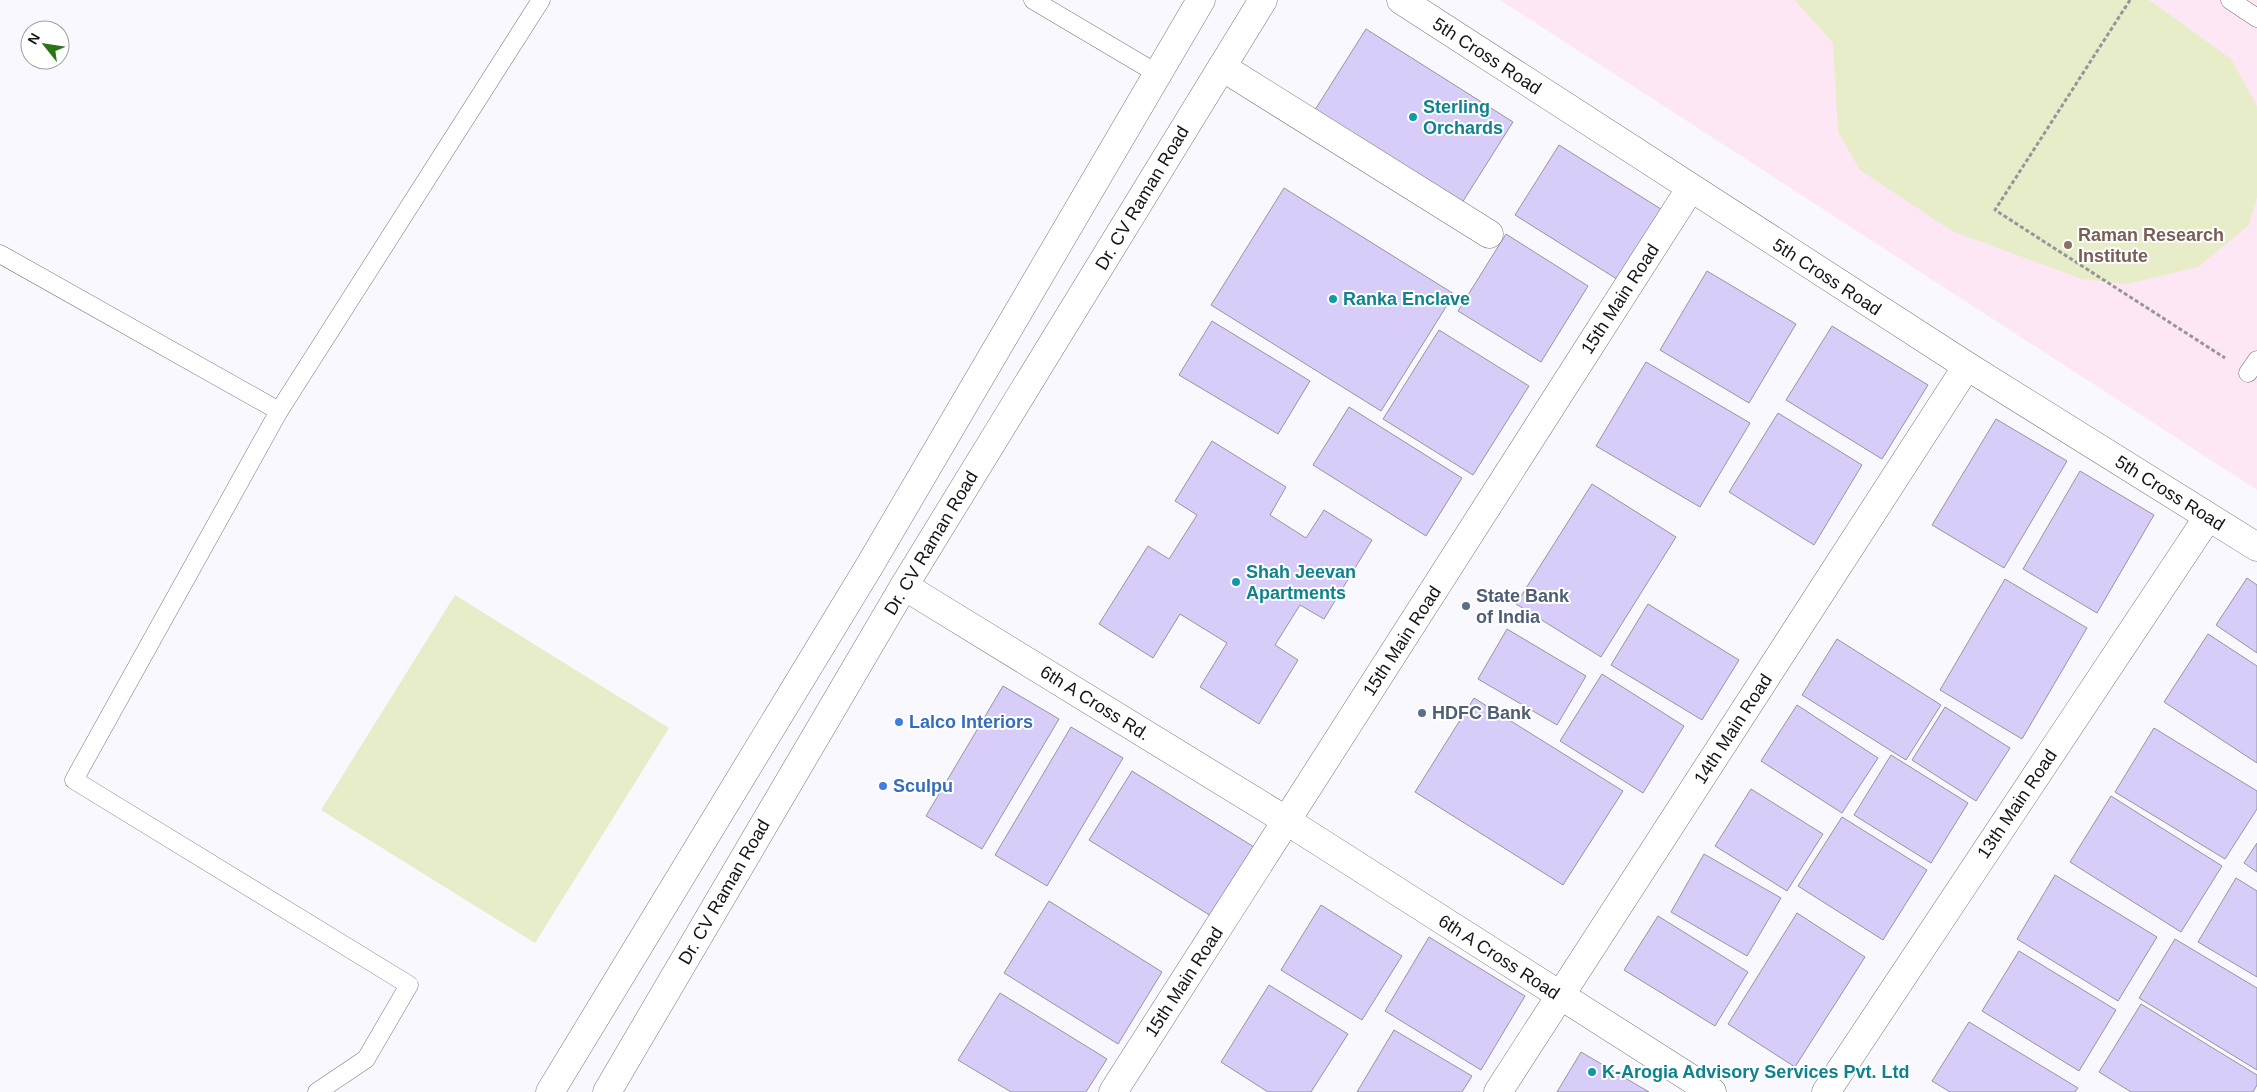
<svg xmlns="http://www.w3.org/2000/svg" width="2257" height="1092" font-family="Arial,sans-serif">
<rect width="100%" height="100%" fill="#f8f8fe"/>
<path fill="#fee7f5" d="M 1500,0 L 2257,0 L 2257,490 Z"/>
<g fill="#e7ecc9">
<path d="M 1795,0 L 2149,0 L 2231,59 L 2257,106 L 2257,197 L 2249,225 L 2198,267 L 2127,284 L 2082,279 L 1952,231 L 1860,170 L 1838,132 L 1833,43 Z"/>
<path d="M 455,595 L 669,728 L 535,943 L 321,810 Z"/>
</g>
<g fill="#d8ccf8" stroke="#97959e">
<path d="M 1366,29 L 1513,122 L 1460,206 L 1313,113 Z"/>
<path d="M 1559,145 L 1664,211 L 1620,281 L 1515,215 Z"/>
<path d="M 1284,188 L 1454,294 L 1381,411 L 1211,305 Z"/>
<path d="M 1506,234 L 1588,286 L 1541,362 L 1458,311 Z"/>
<path d="M 1707,271 L 1796,324 L 1749,403 L 1660,350 Z"/>
<path d="M 1212,321 L 1310,381 L 1278,434 L 1179,375 Z"/>
<path d="M 1832,326 L 1928,385 L 1882,459 L 1786,400 Z"/>
<path d="M 1439,330 L 1529,386 L 1473,475 L 1383,419 Z"/>
<path d="M 1646,362 L 1750,423 L 1700,507 L 1596,446 Z"/>
<path d="M 1349,407 L 1462,478 L 1426,536 L 1313,465 Z"/>
<path d="M 1778,413 L 1862,465 L 1814,545 L 1729,492 Z"/>
<path d="M 1996,419 L 2067,461 L 2004,568 L 1932,525 Z"/>
<path d="M 1212,441 L 1286,487 L 1270,515 L 1306,538 L 1324,510 L 1372,540 L 1324,619 L 1300,605 L 1275,645 L 1298,660 L 1259,724 L 1200,687 L 1227,643 L 1180,614 L 1153,658 L 1099,624 L 1148,546 L 1169,559 L 1197,515 L 1175,501 Z"/>
<path d="M 2080,471 L 2154,515 L 2097,613 L 2023,569 Z"/>
<path d="M 1592,484 L 1676,537 L 1601,657 L 1516,604 Z"/>
<path d="M 2247,578 L 2257,585 L 2257,653 L 2216,625 Z"/>
<path d="M 2005,579 L 2087,628 L 2022,739 L 1940,690 Z"/>
<path d="M 1648,604 L 1739,660 L 1702,720 L 1611,665 Z"/>
<path d="M 1507,629 L 1586,676 L 1557,725 L 1478,679 Z"/>
<path d="M 2208,634 L 2257,666 L 2257,763 L 2164,702 Z"/>
<path d="M 1837,639 L 1941,705 L 1906,760 L 1802,695 Z"/>
<path d="M 1602,674 L 1684,726 L 1643,793 L 1560,741 Z"/>
<path d="M 1003,686 L 1059,719 L 982,849 L 926,816 Z"/>
<path d="M 1474,698 L 1623,791 L 1563,885 L 1415,792 Z"/>
<path d="M 1797,705 L 1878,758 L 1842,813 L 1761,761 Z"/>
<path d="M 1945,707 L 2010,748 L 1976,801 L 1912,760 Z"/>
<path d="M 1071,727 L 1123,758 L 1047,886 L 995,855 Z"/>
<path d="M 2154,728 L 2257,791 L 2257,809 L 2225,859 L 2115,792 Z"/>
<path d="M 1891,755 L 1968,803 L 1931,863 L 1854,815 Z"/>
<path d="M 1132,771 L 1254,847 L 1211,916 L 1089,840 Z"/>
<path d="M 1751,789 L 1823,834 L 1787,891 L 1715,846 Z"/>
<path d="M 2111,796 L 2222,866 L 2181,932 L 2070,862 Z"/>
<path d="M 1842,817 L 1927,870 L 1883,940 L 1798,886 Z"/>
<path d="M 2257,843 L 2257,872 L 2244,863 Z"/>
<path d="M 1704,854 L 1781,898 L 1747,956 L 1671,912 Z"/>
<path d="M 2055,875 L 2157,937 L 2118,1001 L 2017,939 Z"/>
<path d="M 2236,878 L 2257,891 L 2257,977 L 2198,942 Z"/>
<path d="M 1049,901 L 1162,972 L 1118,1044 L 1004,973 Z"/>
<path d="M 1321,905 L 1402,956 L 1362,1020 L 1281,970 Z"/>
<path d="M 1797,913 L 1865,957 L 1795,1067 L 1728,1024 Z"/>
<path d="M 1658,916 L 1748,972 L 1715,1026 L 1624,970 Z"/>
<path d="M 1429,937 L 1525,996 L 1481,1070 L 1385,1011 Z"/>
<path d="M 2175,939 L 2257,988 L 2257,1070 L 2139,998 Z"/>
<path d="M 2019,951 L 2116,1010 L 2079,1071 L 1982,1011 Z"/>
<path d="M 1269,985 L 1348,1034 L 1311,1092 L 1268,1092 L 1221,1062 Z"/>
<path d="M 1000,993 L 1107,1059 L 1086,1092 L 1011,1092 L 958,1060 Z"/>
<path d="M 2141,1004 L 2257,1075 L 2257,1085 L 2253,1092 L 2131,1092 L 2099,1072 Z"/>
<path d="M 1969,1022 L 2078,1088 L 2075,1092 L 1950,1092 L 1932,1081 Z"/>
<path d="M 1394,1030 L 1472,1076 L 1462,1092 L 1357,1092 Z"/>
<path d="M 1581,1052 L 1649,1092 L 1557,1092 Z"/>
</g>
<g fill="none" stroke-linecap="round" stroke-linejoin="round">
<g stroke="#77777f" stroke-width="19">
<g id="lane">
<path d="M 1033,0 L 1158,74"/>
<path d="M 2230,0 L 2257,18"/>
<path d="M 0,254 L 279,411"/>
<path d="M 2248,373 L 2257,360"/>
<path d="M 317,1092 L 366,1059 L 409,985 L 74,780 L 279,411 L 541,0"/>
</g>
</g>
<g stroke="#77777f" stroke-width="29">
<g id="street">
<path d="M 1401,0 L 1967,366 L 2257,547"/>
<path d="M 1222,67 L 1489,234"/>
<path d="M 904,586 L 1287,821 L 1712,1092"/>
<path d="M 1113,1092 L 1690,189"/>
<path d="M 1498,1092 L 1967,366"/>
<path d="M 1826,1092 L 2208,517"/>
</g>
</g>
<g stroke="#77777f" stroke-width="29">
<g id="highway">
<path d="M 550,1092 L 870,565 L 1201,0"/>
<path d="M 607,1092 L 904,586 L 1263,0"/>
</g>
</g>
<path stroke="#95959a" stroke-width="3" stroke-dasharray="4 2.5" stroke-linecap="butt" d="M 2130,0 L 1995,210 L 2225,358"/>
<use href="#lane" stroke="#fff" stroke-width="18"/>
<use href="#street" stroke="#fff" stroke-width="28"/>
<use href="#highway" stroke="#fff" stroke-width="28"/>
</g>
<g fill="#0f9aa8" stroke="#fff" stroke-width="2">
<circle cx="1413" cy="117" r="5"/>
<circle cx="1333" cy="299" r="5"/>
<circle cx="1236" cy="582" r="5"/>
<circle cx="1592" cy="1072" r="5"/>
</g>
<circle fill="#8d6e63" stroke="#fff" stroke-width="2" cx="2068" cy="245" r="5"/>
<g fill="#5c6f8a" stroke="#fff" stroke-width="2">
<circle cx="1466" cy="606" r="5"/>
<circle cx="1422" cy="713" r="5"/>
</g>
<g fill="#3f7fe0" stroke="#fff" stroke-width="2">
<circle cx="899" cy="722" r="5"/>
<circle cx="883" cy="786" r="5"/>
</g>
<g text-anchor="middle" dominant-baseline="central" stroke-width="4" stroke-linejoin="round" paint-order="stroke">
<g font-size="18" fill="#151518" stroke="#fff">
<text transform="translate(1487 56) rotate(33)">5th Cross Road</text>
<text transform="translate(1142 198) rotate(-59)">Dr. CV Raman Road</text>
<text transform="translate(1827 277) rotate(33)">5th Cross Road</text>
<text transform="translate(1620 299) rotate(-57)">15th Main Road</text>
<text transform="translate(2170 493) rotate(32)">5th Cross Road</text>
<text transform="translate(931 543) rotate(-59)">Dr. CV Raman Road</text>
<text transform="translate(1402 641) rotate(-57)">15th Main Road</text>
<text transform="translate(1095 703) rotate(32)">6th A Cross Rd.</text>
<text transform="translate(1733 729) rotate(-57)">14th Main Road</text>
<text transform="translate(2017 804) rotate(-56)">13th Main Road</text>
<text transform="translate(724 892) rotate(-60)">Dr. CV Raman Road</text>
<text transform="translate(1499 957) rotate(33)">6th A Cross Road</text>
<text transform="translate(1184 982) rotate(-57)">15th Main Road</text>
</g>
<g font-size="18" font-weight="bold" fill="#0d838f" stroke="#fff" text-anchor="start">
<text x="1423" y="107">Sterling<tspan x="1423" dy="21">Orchards</tspan></text>
<text x="1343" y="299">Ranka Enclave</text>
<text x="1246" y="572">Shah Jeevan<tspan x="1246" dy="21">Apartments</tspan></text>
<text x="1602" y="1072">K-Arogia Advisory Services Pvt. Ltd</text>
</g>
<g font-size="18" font-weight="bold" fill="#785e54" stroke="#fff" text-anchor="start">
<text x="2078" y="235">Raman Research<tspan x="2078" dy="21">Institute</tspan></text>
</g>
<g font-size="18" font-weight="bold" fill="#4e5e75" stroke="#fff" text-anchor="start">
<text x="1476" y="596">State Bank<tspan x="1476" dy="21">of India</tspan></text>
<text x="1432" y="713">HDFC Bank</text>
</g>
<g font-size="18" font-weight="bold" fill="#366cbe" stroke="#fff" text-anchor="start">
<text x="909" y="722">Lalco Interiors</text>
<text x="893" y="786">Sculpu</text>
</g>
</g>
<g transform="translate(45 45) rotate(300)"><circle r="24" fill="#ffffff" stroke="#a1a1a3"/>
<path d="M0-4L9 19L0 12L-9 19Z" fill="#2b7519"/>
<text y="-8" font-size="14" font-weight="bold" text-anchor="middle" fill="#151518">N</text>
</g>
</svg>
